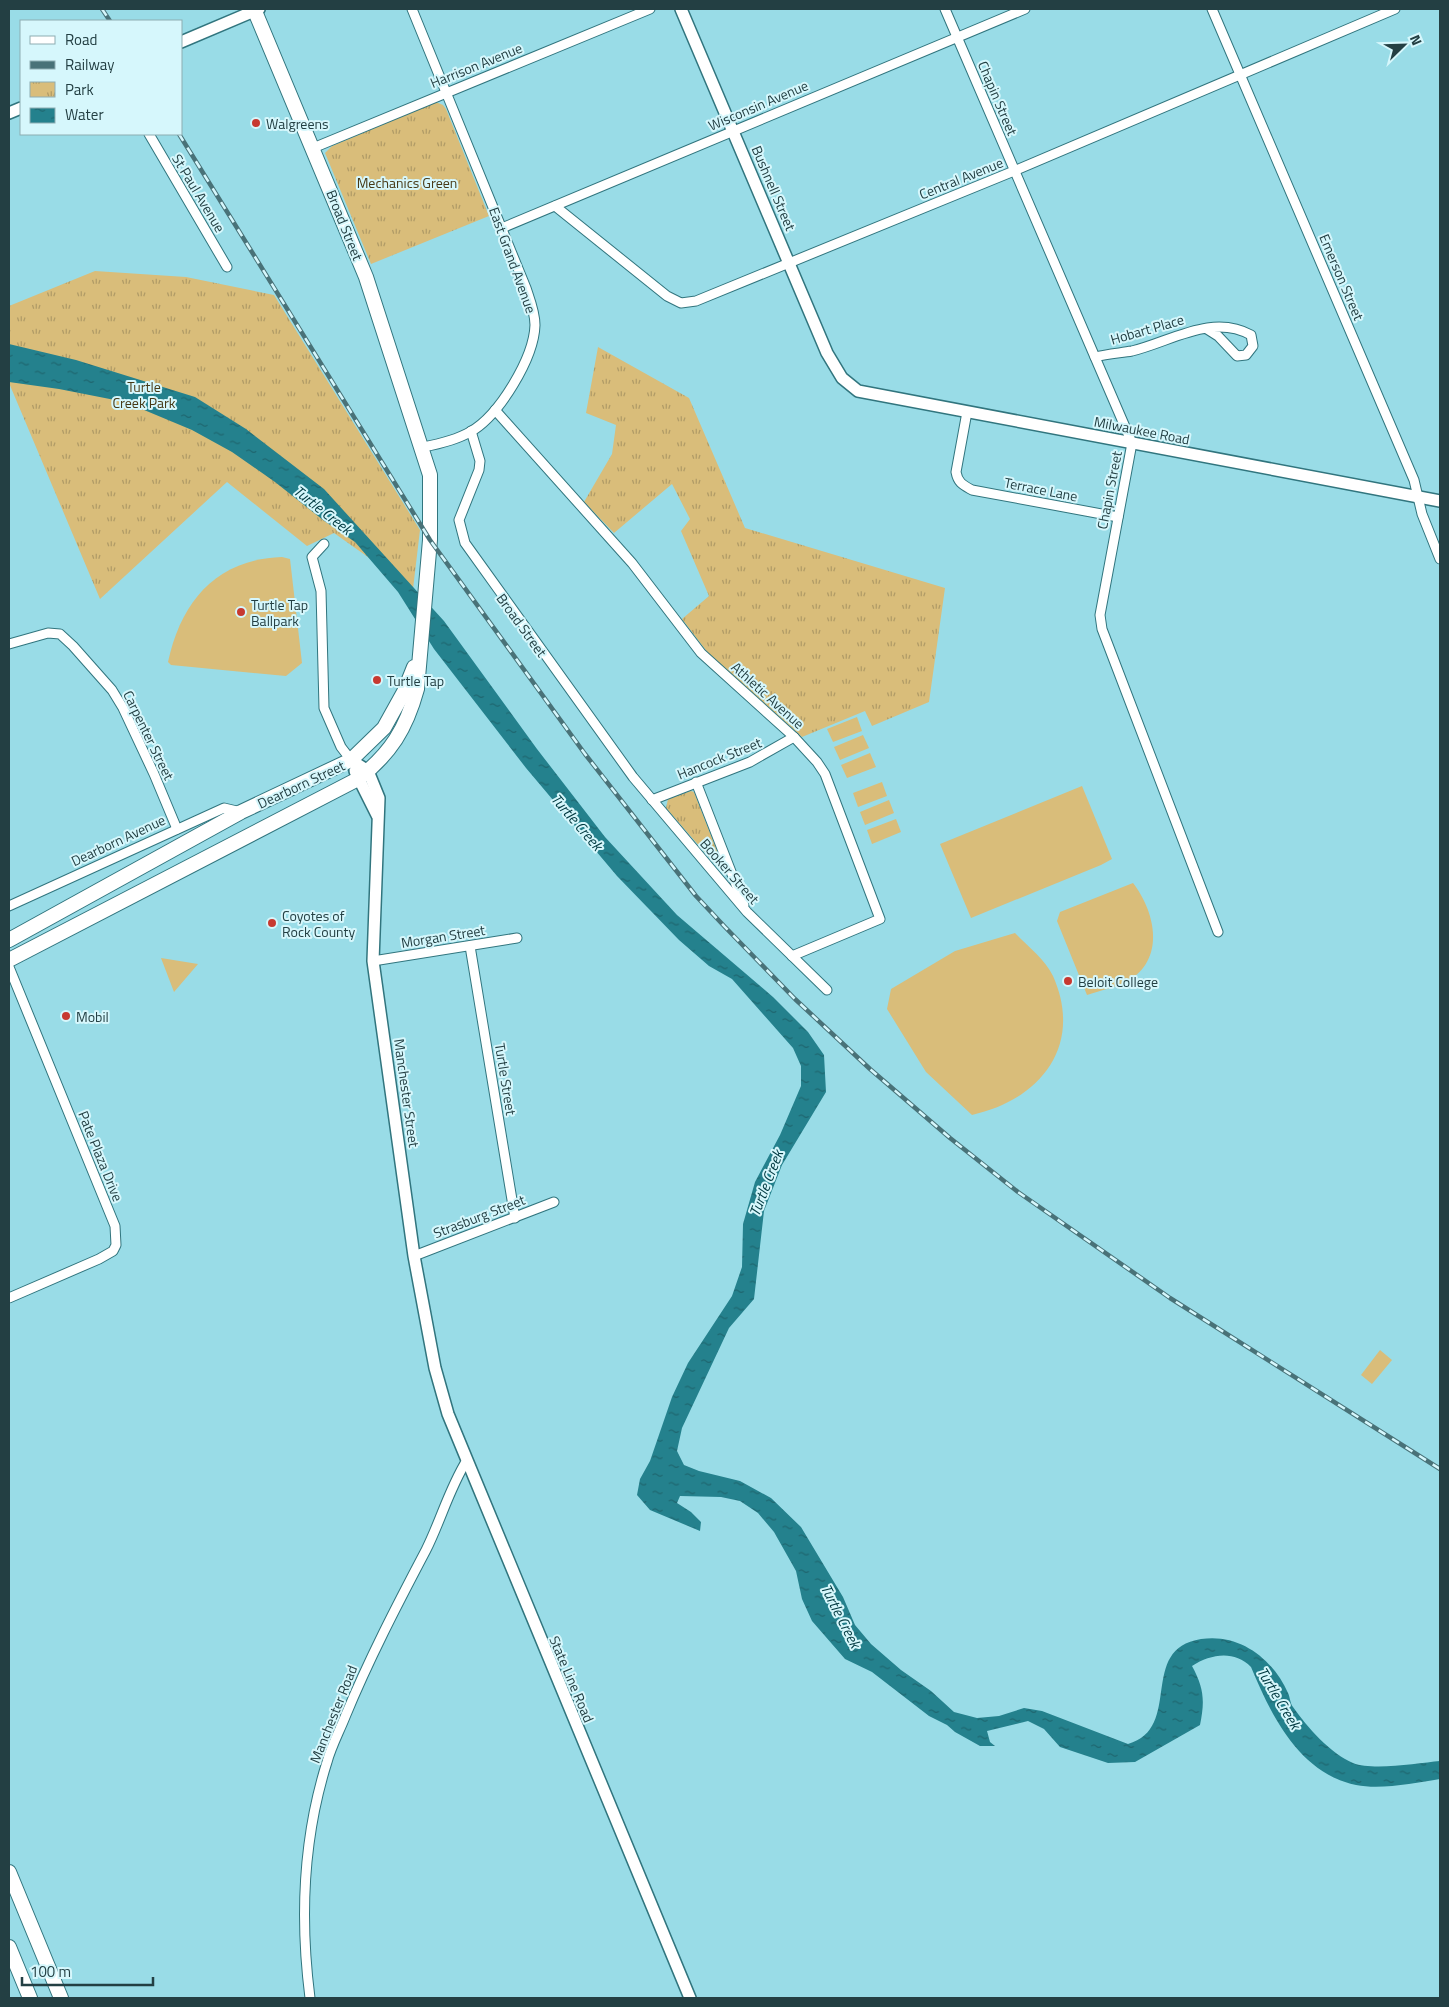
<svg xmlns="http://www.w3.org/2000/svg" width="1449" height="2007" font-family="'Titillium Web',sans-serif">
<defs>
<pattern id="park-tufts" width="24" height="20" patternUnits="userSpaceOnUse" patternTransform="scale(1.25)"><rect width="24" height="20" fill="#d9bd7a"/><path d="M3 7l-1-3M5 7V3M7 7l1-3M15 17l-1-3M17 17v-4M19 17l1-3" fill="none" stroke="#b09b66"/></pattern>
<pattern id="water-ripples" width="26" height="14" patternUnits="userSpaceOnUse" patternTransform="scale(1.25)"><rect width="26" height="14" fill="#24818d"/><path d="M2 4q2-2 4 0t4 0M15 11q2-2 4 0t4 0" fill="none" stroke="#1e666f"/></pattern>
</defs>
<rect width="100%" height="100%" fill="#99dce7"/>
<g fill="#d9bd7a">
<path d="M 282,557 L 290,559 L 302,663 L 286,676 L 171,665 L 168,662 C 181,601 217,559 282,557 Z"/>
<path d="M 857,717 L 862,731 L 833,742 L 827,729 Z"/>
<path d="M 863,735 L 869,748 L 840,760 L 834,747 Z"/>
<path d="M 870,753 L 876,767 L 847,778 L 841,765 Z"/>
<path d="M 882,782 L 887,796 L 858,807 L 853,793 Z"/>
<path d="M 1082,786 L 1112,859 L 1101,865 L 971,918 L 940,844 Z"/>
<path d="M 889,800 L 894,813 L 865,825 L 860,812 Z"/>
<path d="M 896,819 L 901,832 L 872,844 L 867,830 Z"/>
<path d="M 1133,883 C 1154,910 1166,956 1131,979 C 1118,987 1102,990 1087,995 L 1057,921 L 1060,912 Z"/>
<path d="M 1015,933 C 1027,946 1045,959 1053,976 C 1084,1046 1040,1100 972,1115 L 926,1072 L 887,1009 L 891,989 L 955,951 Z"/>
<path d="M 161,958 L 198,964 L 174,992 Z"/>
<path d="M 1380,1350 L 1392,1360 L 1372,1384 L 1361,1375 Z"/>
</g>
<g fill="url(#park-tufts)">
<path d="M 436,102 L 443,105 L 446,109 L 489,216 L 371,264 L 325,153 L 332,146 Z"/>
<path d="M 95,271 L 186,277 L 274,295 L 420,530 L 413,589 L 334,533 L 307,546 L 227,482 L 100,599 L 9,383 L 9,306 Z"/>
<path d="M 598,347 L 689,398 L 745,528 L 945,588 L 929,702 L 872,726 L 865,711 L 802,737 L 708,653 L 682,619 L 709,596 L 681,531 L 690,519 L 672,484 L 614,533 L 584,502 L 612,454 L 616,425 L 586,413 Z"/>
<path d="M 691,791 L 694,792 L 724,869 L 722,872 L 666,808 L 668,799 Z"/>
</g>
<path fill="url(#water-ripples)" d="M 9,344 L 76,360 L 195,397 L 246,429 L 324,489 L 444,621 L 537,749 L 605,837 L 677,915 L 773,997 L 808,1032 L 824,1055 L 826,1092 L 782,1165 L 764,1211 L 754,1299 L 729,1328 L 682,1428 L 677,1451 L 684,1465 L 699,1471 L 740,1481 L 771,1498 L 801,1527 L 843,1597 L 855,1625 L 871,1644 L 901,1670 L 931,1691 L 954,1712 L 977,1718 L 999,1716 L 1024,1708 L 1042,1711 L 1128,1744 C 1184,1728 1137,1649 1201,1639 C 1240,1633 1273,1659 1288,1693 C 1290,1697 1290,1703 1293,1707 C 1307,1727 1331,1754 1353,1763 C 1373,1771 1419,1763 1440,1761 L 1440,1779 C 1415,1783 1381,1790 1356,1785 C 1299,1773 1271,1715 1251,1667 C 1234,1650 1211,1654 1192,1666 C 1204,1688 1205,1701 1200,1725 L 1135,1762 L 1108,1763 L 1060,1747 L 1044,1729 L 1028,1721 L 987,1731 L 990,1742 L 995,1746 L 980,1746 L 955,1732 L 947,1725 L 929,1716 L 872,1672 L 845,1659 L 812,1621 L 802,1599 L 796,1571 L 774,1532 L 758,1513 L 740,1501 L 721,1497 L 680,1496 L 677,1503 L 691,1512 L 701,1522 L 700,1531 L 650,1510 L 637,1495 L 640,1479 L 650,1461 L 672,1397 L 688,1363 L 732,1296 L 742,1267 L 743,1224 L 755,1182 L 780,1135 L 801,1086 L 801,1066 L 793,1048 L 732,979 L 709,966 L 679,940 L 617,876 L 526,768 L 434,649 L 398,592 L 355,542 L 323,520 L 275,482 L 232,452 L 192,430 L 125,402 L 59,389 L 9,382 Z"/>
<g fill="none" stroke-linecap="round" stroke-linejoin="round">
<g stroke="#31757e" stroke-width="11">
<g id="street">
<path d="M 412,9 L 526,288 C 530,300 535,312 535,325 C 534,358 499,416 470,432 C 456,440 439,444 423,447"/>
<path d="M 945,9 L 1132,443 L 1100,615 L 1102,629 L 1218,932"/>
<path d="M 1212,9 L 1414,480 L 1422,514 L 1440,559"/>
<path d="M 149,134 L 227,267"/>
<path d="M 313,148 L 650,9"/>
<path d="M 555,206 L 667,296 L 681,303 L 696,301 L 1014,171 L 1395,9"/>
<path d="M 502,228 L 1025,9"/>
<path d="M 1095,357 C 1107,354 1120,353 1132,351 C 1170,342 1212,313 1251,335 L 1253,346 L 1246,355 L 1237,356 L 1218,336 L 1207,329"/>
<path d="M 495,410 L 632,563 L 701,653 L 794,737 L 817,762 L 825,774 L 880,919 L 792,956"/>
<path d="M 967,412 L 956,472 C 958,483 963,485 972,490 L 1118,517"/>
<path d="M 471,431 L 480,461 L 479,470 L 459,520 L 465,543 L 633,777 L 747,912 L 827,990"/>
<path d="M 324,544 L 312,557 L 321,591 L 324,708 L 341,747 L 351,760"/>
<path d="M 9,644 L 48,633 L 60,634 L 73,646 L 112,690 L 123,708 L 154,774 L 177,829"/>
<path d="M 696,782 L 744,905"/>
<path d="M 652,800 L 750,762 L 794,737"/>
<path d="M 9,906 L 224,808 L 241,812"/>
<path d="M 470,946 L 515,1218"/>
<path d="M 373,961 L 517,938"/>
<path d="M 9,967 L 115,1226 L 116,1245 L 113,1251 L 99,1259 L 9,1298"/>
<path d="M 414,1256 L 554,1202"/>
<path d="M 310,1998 C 300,1920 303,1838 327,1762 C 331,1747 339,1732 345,1717 C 369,1659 397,1605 426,1550 C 441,1520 449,1489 467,1460"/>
</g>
</g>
<g stroke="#31757e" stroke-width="14">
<g id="secondary">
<path d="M 681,9 L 827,353 L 842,378 L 858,391 L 1440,501"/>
<path d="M 181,42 L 259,9"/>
<path d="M 9,113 L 21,108"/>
<path d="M 351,760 L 368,771 L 379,798 L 373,961 L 414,1256 L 435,1368 L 448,1414 L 467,1460 L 690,1998"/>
<path d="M 355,771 L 377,815"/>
</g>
</g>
<g stroke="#31757e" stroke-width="16">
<g id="primary">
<path d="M 9,940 L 241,812 L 351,760 L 384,728 L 404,692 L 414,667"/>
<path d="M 9,960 L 358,779 C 391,753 406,729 417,689 L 430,540 L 430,475 L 366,277 L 254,9"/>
<path d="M 9,1872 L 61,1998"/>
<path d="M 9,1947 L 30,1998"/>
</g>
</g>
<use href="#street" stroke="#fff" stroke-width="9"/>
<use href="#secondary" stroke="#fff" stroke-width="11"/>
<use href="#primary" stroke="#fff" stroke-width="14"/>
<g stroke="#497278" stroke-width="4.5">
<g id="rail">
<path d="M 102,9 L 110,21"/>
<path d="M 179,134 L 430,540 L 585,754 L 696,896 L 725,927 L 795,999 L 870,1069 L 950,1138 L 1018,1192 L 1170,1298 L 1440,1469"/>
</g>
</g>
<use href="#rail" stroke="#d6f7fc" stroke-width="2.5" stroke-dasharray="8" stroke-linecap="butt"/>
</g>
<g fill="#c73930" stroke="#d6f7fc" stroke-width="2">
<circle cx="256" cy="123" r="5"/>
<circle cx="241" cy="612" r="5"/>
<circle cx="377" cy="680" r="5"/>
<circle cx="272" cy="923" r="5"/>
<circle cx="1068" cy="981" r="5"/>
<circle cx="66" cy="1016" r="5"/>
</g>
<g text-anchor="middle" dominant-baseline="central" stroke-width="4" stroke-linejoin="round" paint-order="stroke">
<g font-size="14" fill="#233f43" stroke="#d6f7fc">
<text transform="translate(476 65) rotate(-22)">Harrison Avenue</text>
<text transform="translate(998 98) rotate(67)">Chapin Street</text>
<text transform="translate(758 105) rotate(-23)">Wisconsin Avenue</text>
<text transform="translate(961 178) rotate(-22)">Central Avenue</text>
<text transform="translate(774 188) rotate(67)">Bushnell Street</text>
<text transform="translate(199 193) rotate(59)">St Paul Avenue</text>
<text transform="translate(345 225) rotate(68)">Broad Street</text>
<text transform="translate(513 260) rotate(70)">East Grand Avenue</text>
<text transform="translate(1342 277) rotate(67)">Emerson Street</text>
<text transform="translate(1147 329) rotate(-16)">Hobart Place</text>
<text transform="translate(1142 430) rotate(11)">Milwaukee Road</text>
<text transform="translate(1041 489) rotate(11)">Terrace Lane</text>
<text transform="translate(1109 490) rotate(-79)">Chapin Street</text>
<text transform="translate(522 625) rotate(54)">Broad Street</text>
<text transform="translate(768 695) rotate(42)">Athletic Avenue</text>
<text transform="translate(149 735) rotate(64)">Carpenter Street</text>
<text transform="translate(719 758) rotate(-22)">Hancock Street</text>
<text transform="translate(301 784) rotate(-25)">Dearborn Street</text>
<text transform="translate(118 840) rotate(-25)">Dearborn Avenue</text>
<text transform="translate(730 871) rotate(49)">Booker Street</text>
<text transform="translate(443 936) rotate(-9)">Morgan Street</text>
<text transform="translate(506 1079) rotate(81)">Turtle Street</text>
<text transform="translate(407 1093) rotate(82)">Manchester Street</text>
<text transform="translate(101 1156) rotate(68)">Pate Plaza Drive</text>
<text transform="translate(479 1216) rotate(-21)">Strasburg Street</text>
<text transform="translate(572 1679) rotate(67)">State Line Road</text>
<text transform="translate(333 1714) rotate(-68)">Manchester Road</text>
</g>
<g font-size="14" fill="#233f43" stroke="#d6f7fc" text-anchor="start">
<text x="266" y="123">Walgreens</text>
<text x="251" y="604">Turtle Tap<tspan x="251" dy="16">Ballpark</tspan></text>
<text x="387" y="680">Turtle Tap</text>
<text x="282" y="915">Coyotes of<tspan x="282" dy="16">Rock County</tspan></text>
<text x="1078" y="981">Beloit College</text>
<text x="76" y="1016">Mobil</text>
</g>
<g font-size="14" fill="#473916" stroke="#d6f7fc">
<text x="407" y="182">Mechanics Green</text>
<text x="144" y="386">Turtle<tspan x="144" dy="16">Creek Park</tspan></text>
</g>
<g font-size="15" font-style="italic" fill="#003940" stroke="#d6f7fc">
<text transform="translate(323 510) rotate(38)">Turtle Creek</text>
<text transform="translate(577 822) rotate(49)">Turtle Creek</text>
<text transform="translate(766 1183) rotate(-69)">Turtle Creek</text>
<text transform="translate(841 1616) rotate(63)">Turtle Creek</text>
<text transform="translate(1279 1698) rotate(59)">Turtle Creek</text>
</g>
</g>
<rect width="1449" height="2007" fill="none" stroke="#233f43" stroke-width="20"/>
<rect x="20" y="20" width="162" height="115" fill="#d6f7fc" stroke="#8eadb2"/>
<rect x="30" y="36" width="25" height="8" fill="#ffffff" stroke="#8eadb2"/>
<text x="65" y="45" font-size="15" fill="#233f43">Road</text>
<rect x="30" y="61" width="25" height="8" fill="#497278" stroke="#8eadb2"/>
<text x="65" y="70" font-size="15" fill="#233f43">Railway</text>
<rect x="30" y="82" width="25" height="15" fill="url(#park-tufts)" stroke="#8eadb2"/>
<text x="65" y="95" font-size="15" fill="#233f43">Park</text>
<rect x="30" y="108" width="25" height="15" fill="url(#water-ripples)" stroke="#8eadb2"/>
<text x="65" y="120" font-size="15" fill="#233f43">Water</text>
<g transform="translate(1404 45) rotate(67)" stroke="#d6f7fc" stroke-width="4" paint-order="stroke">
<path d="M0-4L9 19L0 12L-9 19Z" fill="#233f43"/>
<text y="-8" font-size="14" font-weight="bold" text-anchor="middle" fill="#233f43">N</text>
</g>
<path d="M22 1977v8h131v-8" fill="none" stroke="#233f43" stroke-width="2.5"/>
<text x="30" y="1977" font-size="15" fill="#233f43" stroke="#d6f7fc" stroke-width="4" paint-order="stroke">100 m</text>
</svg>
